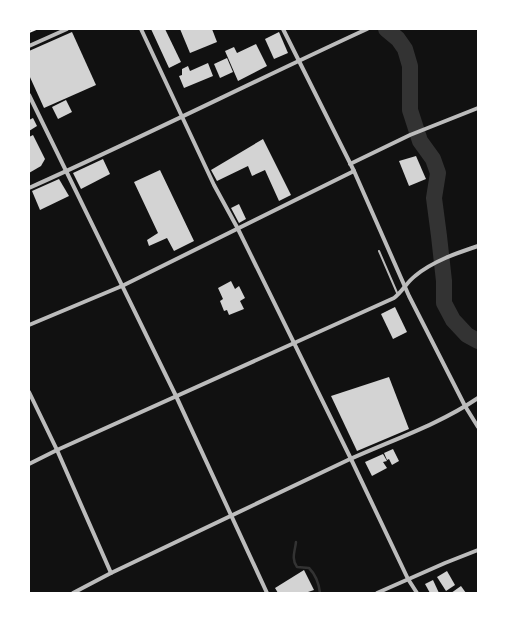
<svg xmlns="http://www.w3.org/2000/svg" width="507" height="622" font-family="'Titillium Web',sans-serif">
<rect width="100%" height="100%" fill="#111"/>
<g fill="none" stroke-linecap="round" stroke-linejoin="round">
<path stroke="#333" stroke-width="2.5" d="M 296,542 C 295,551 291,559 297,567 L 309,568 C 316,575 319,584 320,593"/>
<path stroke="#333" stroke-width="16" d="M 386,29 L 398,39 L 405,49 L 410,66 L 410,110 L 420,141 L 433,159 L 438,173 L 434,198 L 439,236 L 444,281 L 444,303 L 453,320 L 467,335 L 478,341"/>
</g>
<g fill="#d3d3d3">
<path d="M 151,29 L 165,29 L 181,62 L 169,68 Z"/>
<path d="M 180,29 L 212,29 L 217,42 L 190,53 Z"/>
<path d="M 72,32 L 96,85 L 44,108 L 29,75 L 29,51 Z"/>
<path d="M 279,32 L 288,53 L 274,59 L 265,39 Z"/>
<path d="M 256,44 L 267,66 L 238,81 L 225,51 L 234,47 L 237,53 Z"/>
<path d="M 227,58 L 233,72 L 220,78 L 214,64 Z"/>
<path d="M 208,63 L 213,76 L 184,88 L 179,76 L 182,75 L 182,69 L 188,66 L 190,71 Z"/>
<path d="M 66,100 L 72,112 L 58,119 L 52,107 Z"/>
<path d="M 33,118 L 37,126 L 29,131 L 29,120 Z"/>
<path d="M 33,135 L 45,159 L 41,166 L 29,173 L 29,137 Z"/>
<path d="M 263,139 L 291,195 L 279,201 L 265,170 L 252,176 L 248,166 L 217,181 L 211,170 Z"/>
<path d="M 416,156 L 426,179 L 409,186 L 399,161 Z"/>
<path d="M 103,159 L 110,174 L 81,189 L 73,173 Z"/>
<path d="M 160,170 L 194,241 L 174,251 L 167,238 L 149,246 L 147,240 L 158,233 L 134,182 Z"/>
<path d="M 59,179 L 69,196 L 40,210 L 32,191 Z"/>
<path d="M 239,204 L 246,219 L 239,223 L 231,208 Z"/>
<path d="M 231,281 L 235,289 L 239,286 L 245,298 L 240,301 L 244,309 L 229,315 L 227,310 L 224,311 L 220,301 L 223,299 L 218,288 Z"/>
<path d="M 395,307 L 407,332 L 393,339 L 381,314 Z"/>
<path d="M 389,377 L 409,429 L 357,451 L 331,396 Z"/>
<path d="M 393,449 L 399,461 L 392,465 L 389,459 L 387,460 L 384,453 Z"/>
<path d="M 383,454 L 387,461 L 383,462 L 387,468 L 372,476 L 365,462 Z"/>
<path d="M 304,570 L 314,590 L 305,593 L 278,593 L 275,588 Z"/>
<path d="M 447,571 L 455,585 L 446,591 L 437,577 Z"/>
<path d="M 433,580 L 439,593 L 430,593 L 425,584 Z"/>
<path d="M 461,586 L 466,593 L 451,593 Z"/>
</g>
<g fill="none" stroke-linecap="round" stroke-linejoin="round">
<path stroke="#f5f5f5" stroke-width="2" d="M 29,32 L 36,29"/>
<path stroke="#bcbcbc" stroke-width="2" d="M 379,251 L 398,295"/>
<g stroke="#bcbcbc" stroke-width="4">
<path d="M 141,29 L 214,185 L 238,229 L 351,459 L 408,579 L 417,593"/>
<path d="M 283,29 L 354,171 L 409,296 L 465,406 L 478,427"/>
<path d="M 29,46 L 67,29"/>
<path d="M 29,95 L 176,396 L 267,593"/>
<path d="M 350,164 L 410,135 L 478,108"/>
<path d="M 29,188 C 143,137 254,81 367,29"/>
<path d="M 29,325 L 122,286 L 354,171"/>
<path d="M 29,392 L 57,450 L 111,573"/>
<path d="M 29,464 L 57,450 L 394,298 C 402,292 407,282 415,276 C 433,261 457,253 478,246"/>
<path d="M 73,593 L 111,573 C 190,535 269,497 348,460 C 392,440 438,425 478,398"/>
<path d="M 377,593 L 445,563 L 478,550"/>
</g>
</g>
<rect width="507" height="622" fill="none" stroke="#ffffff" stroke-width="60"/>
</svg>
